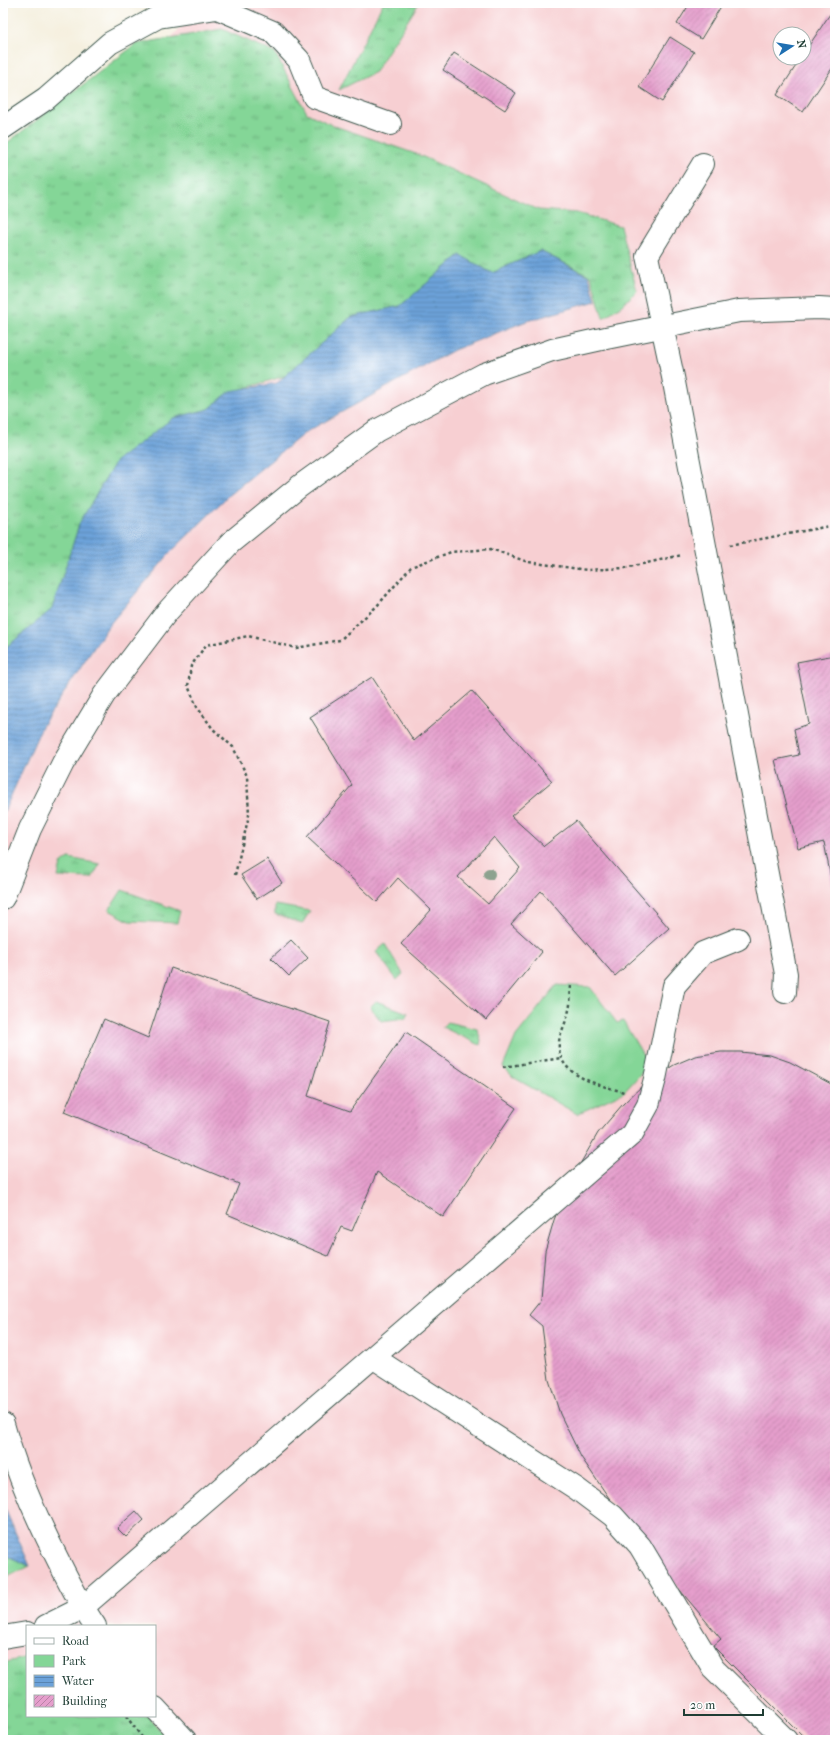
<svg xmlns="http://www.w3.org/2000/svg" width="838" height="1743" font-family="'IM FELL French Canon',serif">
<defs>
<pattern id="grass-tufts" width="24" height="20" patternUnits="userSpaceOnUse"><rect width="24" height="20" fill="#84d697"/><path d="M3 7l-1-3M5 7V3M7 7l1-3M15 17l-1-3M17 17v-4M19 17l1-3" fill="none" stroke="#6baf7c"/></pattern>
<pattern id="water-rules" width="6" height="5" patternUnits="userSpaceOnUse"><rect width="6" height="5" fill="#6ca2d9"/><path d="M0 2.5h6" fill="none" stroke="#5885b1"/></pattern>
<pattern id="building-hatch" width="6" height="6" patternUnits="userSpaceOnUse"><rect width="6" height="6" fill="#e59ecc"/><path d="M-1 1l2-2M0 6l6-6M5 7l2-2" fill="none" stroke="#b982a6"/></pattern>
</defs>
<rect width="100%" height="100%" fill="#fff"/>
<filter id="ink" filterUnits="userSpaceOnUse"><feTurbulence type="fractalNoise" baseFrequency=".025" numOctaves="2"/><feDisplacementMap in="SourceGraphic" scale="8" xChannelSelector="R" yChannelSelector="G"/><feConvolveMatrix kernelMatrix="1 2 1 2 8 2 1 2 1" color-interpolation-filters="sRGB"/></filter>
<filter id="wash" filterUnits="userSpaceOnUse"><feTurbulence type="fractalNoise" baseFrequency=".012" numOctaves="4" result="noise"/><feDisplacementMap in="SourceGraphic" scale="16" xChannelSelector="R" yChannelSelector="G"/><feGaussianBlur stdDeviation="0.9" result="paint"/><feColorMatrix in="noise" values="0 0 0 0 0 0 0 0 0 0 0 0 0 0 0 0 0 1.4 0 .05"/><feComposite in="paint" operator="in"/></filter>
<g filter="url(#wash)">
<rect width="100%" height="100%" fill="#f5f0df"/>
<path fill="#f7cfd2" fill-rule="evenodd" d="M 205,3 L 835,3 L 835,1740 L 3,1740 L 3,208 ZM 780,34 L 804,34 L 804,58 L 780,58 ZM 27,1626 L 155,1626 L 155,1716 L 27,1716 Z"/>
<g fill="url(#grass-tufts)" stroke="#528a66">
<path d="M 383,3 L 419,3 L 375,72 L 339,90 Z"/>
<path d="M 222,29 L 275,53 L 307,113 L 332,125 L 419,155 L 539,210 L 577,213 L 620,226 L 637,291 L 622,305 L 603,318 L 591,276 L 540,251 L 492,273 L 460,255 L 400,306 L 351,317 L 285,376 L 242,389 L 209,409 L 173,418 L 80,522 L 52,610 L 3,650 L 3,525 L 7,520 L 3,517 L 3,146 L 136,44 Z"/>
<path d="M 69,858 L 100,864 L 92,878 L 58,877 L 61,864 Z"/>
<path d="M 122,890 L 180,911 L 177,923 L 129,921 L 109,910 Z"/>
<path d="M 275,905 L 310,911 L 302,924 L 275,914 Z"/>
<path d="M 385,944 L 403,974 L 397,980 L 376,952 Z"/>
<path d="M 376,1001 L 408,1013 L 406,1018 L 381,1021 L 370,1007 Z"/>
<path d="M 447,1022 L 477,1029 L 481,1040 L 480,1045 L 442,1027 Z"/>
<path d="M 3,1554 L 30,1566 L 3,1579 Z"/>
<path d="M 27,1657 L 27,1716 L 148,1716 L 168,1740 L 3,1740 L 3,1663 Z"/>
</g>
<path fill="#84d697" stroke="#528a66" d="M 557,985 L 590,987 L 617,1023 L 623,1021 L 649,1065 L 624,1092 L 577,1114 L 513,1077 L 503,1067 L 516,1036 Z"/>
<g fill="url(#water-rules)" stroke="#467086">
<path d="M 540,251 L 589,276 L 596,301 L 524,322 L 454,350 L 306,432 L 230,494 L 171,552 L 109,625 L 42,726 L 3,814 L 3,650 L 52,609 L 80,522 L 116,461 L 173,418 L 209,409 L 230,391 L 277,383 L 351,317 L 400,306 L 460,255 L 492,273 Z"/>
<path d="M 3,1504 L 30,1566 L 3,1554 Z"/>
</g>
<g id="blocks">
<g fill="url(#building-hatch)" fill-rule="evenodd">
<path d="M 690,3 L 723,3 L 701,39 L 677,24 Z"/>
<path d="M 830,14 L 835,18 L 835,64 L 803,112 L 777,95 L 801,58 L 804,58 L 804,53 Z"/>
<path d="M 670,37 L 694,52 L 662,102 L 639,87 Z"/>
<path d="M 454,53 L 516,93 L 505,110 L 443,70 Z"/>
<path d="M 835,655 L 835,894 L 834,894 L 824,842 L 798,848 L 775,760 L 799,755 L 794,729 L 809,724 L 797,662 Z"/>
<path d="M 372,677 L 414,741 L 472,691 L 552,781 L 511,816 L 544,846 L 576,821 L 669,928 L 615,976 L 541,891 L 511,924 L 542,952 L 486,1020 L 401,944 L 431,910 L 398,878 L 377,902 L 307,837 L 352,785 L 310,717 ZM 494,837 L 520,868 L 488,904 L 458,877 Z"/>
<path d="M 267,859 L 282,883 L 257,899 L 241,875 Z"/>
<path d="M 291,940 L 308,958 L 289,976 L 271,958 Z"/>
<path d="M 171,968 L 330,1022 L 308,1096 L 350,1111 L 406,1032 L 516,1108 L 443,1217 L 377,1172 L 352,1231 L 341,1227 L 328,1256 L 227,1214 L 239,1184 L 64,1112 L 104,1019 L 148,1038 Z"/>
<path d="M 721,1052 L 740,1052 L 770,1055 L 790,1062 L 835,1086 L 835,1740 L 828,1740 L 826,1738 L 825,1740 L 807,1740 L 713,1646 L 721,1639 L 658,1564 L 609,1498 L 581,1457 L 560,1414 L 549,1380 L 542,1326 L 529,1315 L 541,1300 L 545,1251 L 554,1220 L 568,1185 L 598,1133 L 623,1104 L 644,1084 L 674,1065 L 695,1056 Z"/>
<path d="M 136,1511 L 144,1520 L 126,1537 L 117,1528 Z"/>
</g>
</g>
</g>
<g filter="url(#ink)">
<use href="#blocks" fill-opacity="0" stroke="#3f584e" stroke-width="1"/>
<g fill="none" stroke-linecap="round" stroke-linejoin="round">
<g stroke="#3f584e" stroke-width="24">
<g id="minor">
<path d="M 3,128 L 46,99 L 110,43 L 158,17 L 217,8 L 273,32 L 299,60 L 314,97 L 390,124"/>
<path d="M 703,164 L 647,256 L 673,377 L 786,974 L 785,992"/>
<path d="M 3,898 L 30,829 L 63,763 L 104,695 L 167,612 L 230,543 L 300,486 L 376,431 L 484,374 L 552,350 L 606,338 L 739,311 L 819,308 L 835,309"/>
<path d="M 374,1358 L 577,1489 L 613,1516 L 640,1546 L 713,1668 L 786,1740"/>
<path d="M 3,1424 C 16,1472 37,1519 59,1562 C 70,1584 81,1606 95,1626"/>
<path d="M 46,1626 L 82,1608 L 632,1134 L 648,1105 L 655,1079 L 674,986 L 703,953 L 738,939"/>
<path d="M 3,1637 L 27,1633"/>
<path d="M 155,1708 L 185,1740"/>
</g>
</g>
<g stroke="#3f584e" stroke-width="2.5" stroke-dasharray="3 3" stroke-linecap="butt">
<path d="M 730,545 L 835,525"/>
<path d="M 235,875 L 249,815 L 247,776 L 233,747 L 213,729 L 197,707 L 188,686 L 191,666 L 206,645 L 248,636 L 296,648 L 340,640 L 377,606 L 411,567 L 451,552 L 491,549 L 528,562 L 587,570 L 625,568 L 682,555"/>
<path d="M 571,986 C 570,994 571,1003 569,1010 C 567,1019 563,1028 560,1036 C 551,1075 596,1084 624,1092"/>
<path d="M 503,1067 L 561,1058"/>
<path d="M 126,1716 L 144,1740"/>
</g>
<use href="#minor" stroke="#fff" stroke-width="22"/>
</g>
<circle fill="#8da28f" cx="489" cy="874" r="6"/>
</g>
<rect width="838" height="1743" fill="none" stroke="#fff" stroke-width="16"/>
<rect x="26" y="1625" width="130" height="92" fill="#ffffff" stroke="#a5b1ae"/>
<rect x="34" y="1638" width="20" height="6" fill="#ffffff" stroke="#a5b1ae"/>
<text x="62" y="1645" font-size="12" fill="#1f3d34">Road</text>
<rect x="34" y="1655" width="20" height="12" fill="#84d697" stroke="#a5b1ae"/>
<text x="62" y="1665" font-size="12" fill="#1f3d34">Park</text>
<rect x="34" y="1675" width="20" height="12" fill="url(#water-rules)" stroke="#a5b1ae"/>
<text x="62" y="1685" font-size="12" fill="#1f3d34">Water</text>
<rect x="34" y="1695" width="20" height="12" fill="url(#building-hatch)" stroke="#a5b1ae"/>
<text x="62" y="1705" font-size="12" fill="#1f3d34">Building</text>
<g transform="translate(792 46) rotate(78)"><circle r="19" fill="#ffffff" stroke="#a5b1ae"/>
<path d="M0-3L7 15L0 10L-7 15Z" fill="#1f6fb2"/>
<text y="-6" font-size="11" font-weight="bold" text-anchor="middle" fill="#1f3d34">N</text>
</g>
<path d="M684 1709v6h79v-6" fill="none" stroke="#1f3d34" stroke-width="2"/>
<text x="690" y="1709" font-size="12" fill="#1f3d34" stroke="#ffffff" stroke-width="3" paint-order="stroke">20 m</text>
</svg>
